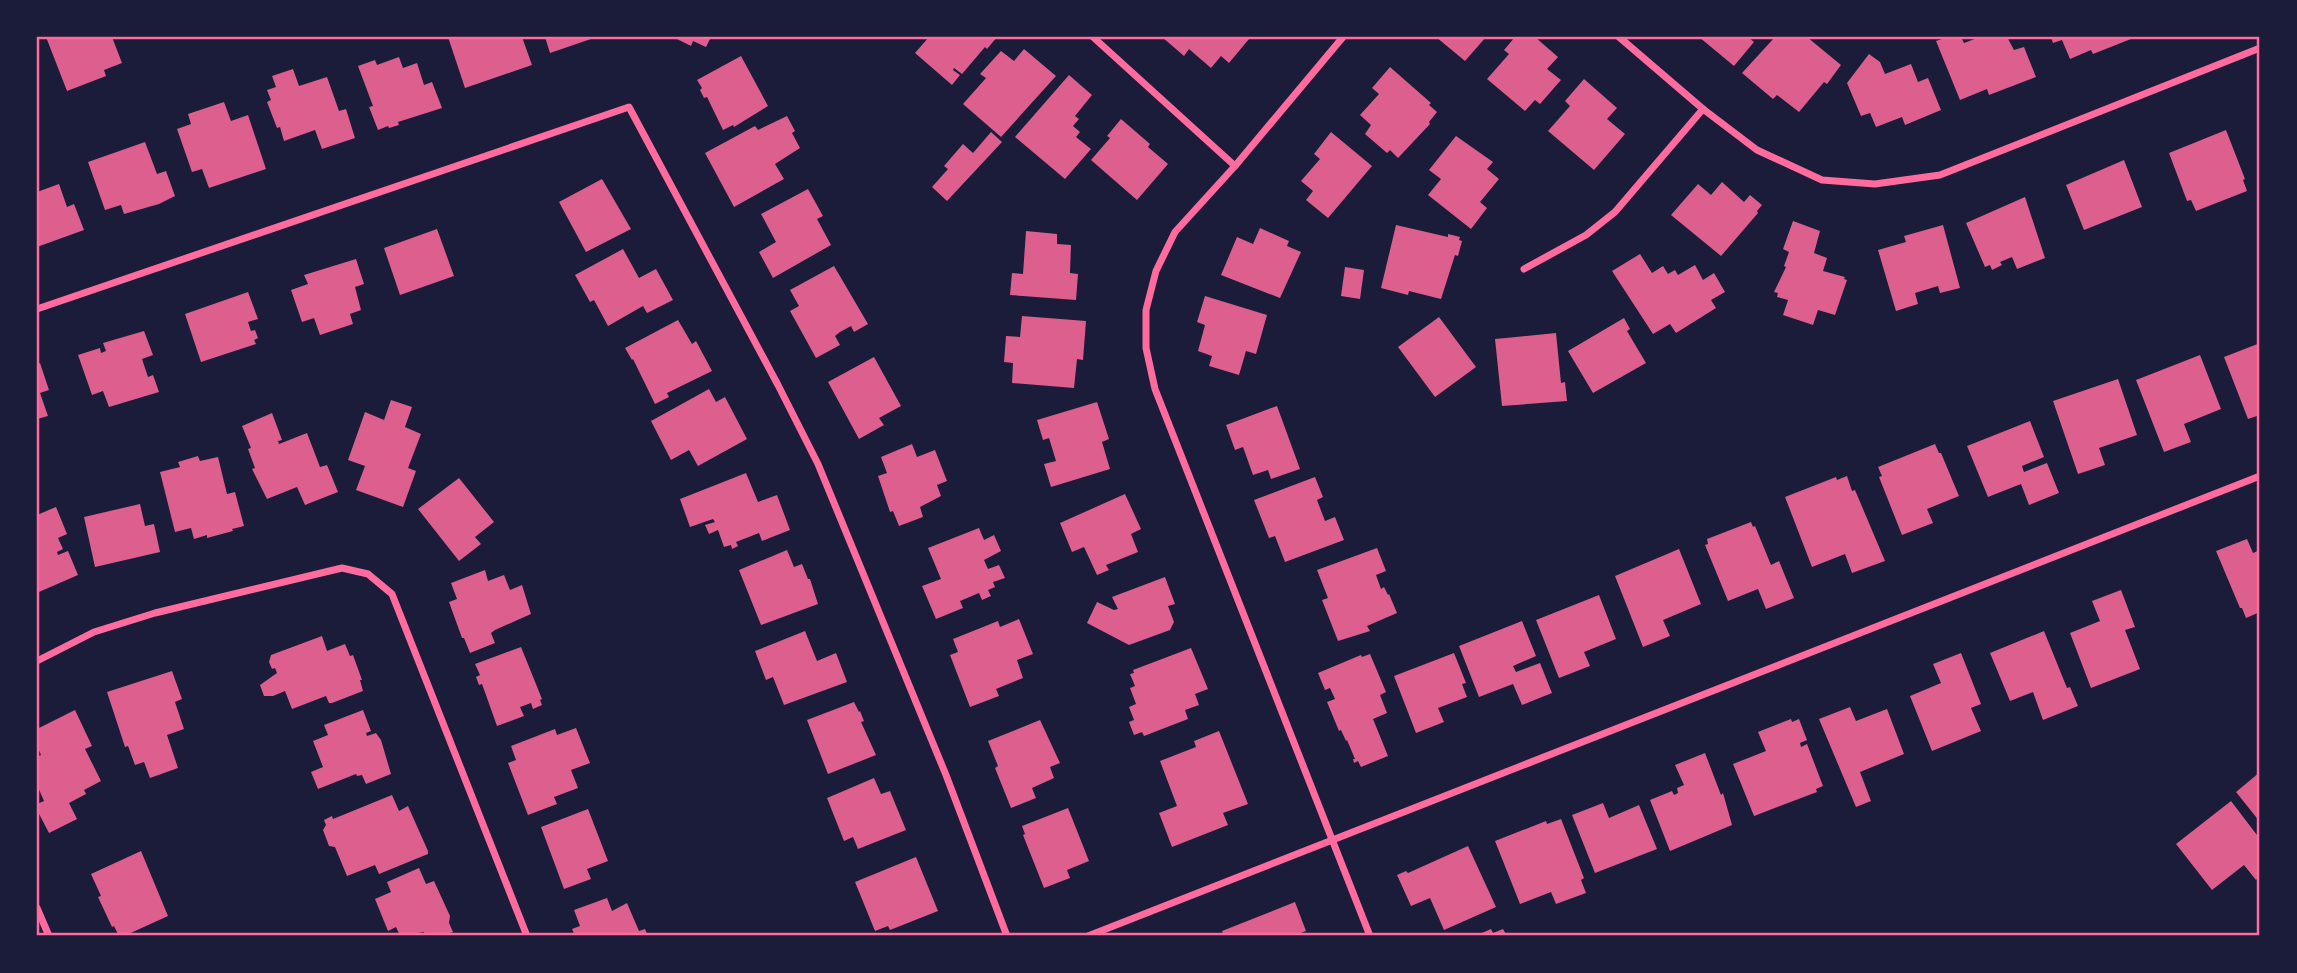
<svg xmlns="http://www.w3.org/2000/svg" width="2297" height="973" font-family="'Archivo Narrow',sans-serif">
<rect width="100%" height="100%" fill="#1b1b3a"/>
<g fill="#dd5f8e">
<path d="M 46,37 L 112,37 L 122,63 L 104,70 L 106,76 L 67,91 Z"/>
<path d="M 448,37 L 512,37 L 513,39 L 522,37 L 532,65 L 465,88 Z"/>
<path d="M 545,37 L 591,37 L 591,39 L 550,53 Z"/>
<path d="M 673,37 L 711,37 L 706,47 L 693,41 L 691,46 Z"/>
<path d="M 929,37 L 997,37 L 987,49 L 985,47 L 962,74 L 954,68 L 953,70 L 960,75 L 952,85 L 915,53 Z"/>
<path d="M 1162,37 L 1246,37 L 1249,39 L 1229,63 L 1221,56 L 1211,68 L 1189,49 L 1184,56 Z"/>
<path d="M 1436,37 L 1486,37 L 1465,61 Z"/>
<path d="M 1515,37 L 1535,37 L 1558,57 L 1547,69 L 1561,80 L 1540,104 L 1535,100 L 1525,111 L 1487,79 L 1509,54 L 1504,50 Z"/>
<path d="M 1699,37 L 1748,37 L 1754,42 L 1734,66 Z"/>
<path d="M 1775,37 L 1807,37 L 1841,65 L 1827,84 L 1824,82 L 1799,112 L 1777,95 L 1773,99 L 1742,73 Z"/>
<path d="M 1948,37 L 1961,37 L 1964,43 L 1980,37 L 2007,37 L 2014,50 L 2024,47 L 2036,77 L 1989,95 L 1987,89 L 1960,100 L 1936,41 Z"/>
<path d="M 2051,37 L 2136,37 L 2093,54 L 2091,50 L 2070,59 L 2062,40 L 2053,43 Z"/>
<path d="M 1024,49 L 1056,76 L 1001,137 L 963,104 L 986,78 L 980,74 L 1001,51 L 1014,61 Z"/>
<path d="M 1869,54 L 1880,62 L 1885,74 L 1911,64 L 1918,82 L 1928,78 L 1941,110 L 1905,125 L 1902,117 L 1876,127 L 1870,113 L 1861,116 L 1847,83 Z"/>
<path d="M 741,56 L 768,106 L 734,127 L 733,125 L 723,130 L 707,97 L 704,98 L 700,90 L 702,88 L 697,80 Z"/>
<path d="M 399,57 L 403,68 L 417,63 L 424,85 L 432,82 L 442,108 L 398,122 L 399,125 L 389,128 L 388,126 L 378,130 L 369,107 L 373,106 L 358,66 L 375,60 L 377,65 Z"/>
<path d="M 1390,67 L 1431,103 L 1429,105 L 1437,112 L 1429,122 L 1430,124 L 1398,158 L 1390,150 L 1387,153 L 1365,134 L 1371,125 L 1360,115 L 1379,94 L 1372,88 Z"/>
<path d="M 293,69 L 299,86 L 327,77 L 339,111 L 346,109 L 355,138 L 322,149 L 315,130 L 284,141 L 280,127 L 277,128 L 267,102 L 271,100 L 267,90 L 276,87 L 272,76 Z"/>
<path d="M 1069,75 L 1092,95 L 1075,116 L 1079,119 L 1073,126 L 1080,132 L 1076,137 L 1091,149 L 1065,179 L 1015,137 Z"/>
<path d="M 1584,79 L 1617,108 L 1607,119 L 1625,134 L 1594,170 L 1548,131 L 1570,106 L 1565,101 Z"/>
<path d="M 224,102 L 231,121 L 248,115 L 266,169 L 209,188 L 202,169 L 192,172 L 177,129 L 191,124 L 188,114 Z"/>
<path d="M 787,116 L 795,131 L 792,133 L 800,148 L 775,164 L 784,179 L 734,207 L 705,153 L 755,126 L 758,130 Z"/>
<path d="M 1121,119 L 1150,144 L 1148,147 L 1168,164 L 1137,200 L 1091,160 L 1110,138 L 1107,136 Z"/>
<path d="M 2226,130 L 2245,179 L 2243,180 L 2247,191 L 2196,211 L 2191,200 L 2187,201 L 2169,153 Z"/>
<path d="M 991,132 L 1002,142 L 947,201 L 932,187 L 948,169 L 944,166 L 963,144 L 973,153 Z"/>
<path d="M 1331,132 L 1372,166 L 1328,218 L 1306,200 L 1313,191 L 1301,181 L 1320,159 L 1314,154 Z"/>
<path d="M 1456,136 L 1493,162 L 1487,169 L 1499,179 L 1480,202 L 1487,208 L 1471,229 L 1428,195 L 1441,179 L 1429,170 Z"/>
<path d="M 145,142 L 157,174 L 166,171 L 175,196 L 159,204 L 124,214 L 121,205 L 105,210 L 88,162 Z"/>
<path d="M 2124,160 L 2142,207 L 2084,230 L 2066,185 Z"/>
<path d="M 602,179 L 631,229 L 586,252 L 559,202 Z"/>
<path d="M 1722,182 L 1744,202 L 1750,195 L 1762,205 L 1757,211 L 1758,213 L 1721,256 L 1671,215 L 1698,184 L 1711,195 Z"/>
<path d="M 59,184 L 67,207 L 74,204 L 84,230 L 37,247 L 37,192 Z"/>
<path d="M 808,189 L 823,216 L 817,219 L 831,245 L 773,278 L 759,252 L 776,242 L 761,214 Z"/>
<path d="M 2025,197 L 2045,258 L 2017,269 L 2012,257 L 2000,262 L 2002,265 L 1992,270 L 1990,265 L 1985,267 L 1966,223 Z"/>
<path d="M 1793,221 L 1820,231 L 1814,253 L 1827,258 L 1823,271 L 1845,277 L 1844,279 L 1847,280 L 1835,315 L 1818,310 L 1813,325 L 1783,315 L 1788,300 L 1777,297 L 1778,293 L 1774,292 L 1786,267 L 1784,266 L 1789,252 L 1783,249 Z"/>
<path d="M 1396,225 L 1448,237 L 1448,234 L 1460,237 L 1459,240 L 1462,241 L 1458,256 L 1455,255 L 1441,299 L 1409,291 L 1408,295 L 1381,288 Z"/>
<path d="M 1943,225 L 1960,288 L 1940,293 L 1938,286 L 1915,293 L 1918,304 L 1896,311 L 1878,250 L 1906,242 L 1904,236 Z"/>
<path d="M 1260,228 L 1289,241 L 1287,246 L 1301,252 L 1280,298 L 1221,275 L 1237,237 L 1253,244 Z"/>
<path d="M 437,229 L 454,276 L 400,295 L 384,248 Z"/>
<path d="M 1026,231 L 1057,234 L 1057,244 L 1071,245 L 1070,273 L 1078,274 L 1076,300 L 1010,295 L 1012,273 L 1023,274 Z"/>
<path d="M 623,249 L 639,278 L 656,269 L 673,300 L 647,313 L 643,306 L 608,326 L 594,300 L 590,302 L 575,275 Z"/>
<path d="M 1640,254 L 1652,273 L 1663,266 L 1668,274 L 1675,270 L 1678,275 L 1695,265 L 1703,280 L 1714,273 L 1725,292 L 1711,300 L 1716,308 L 1676,333 L 1670,324 L 1653,334 L 1612,271 Z"/>
<path d="M 356,259 L 364,284 L 355,287 L 361,310 L 350,314 L 353,324 L 320,335 L 314,318 L 302,322 L 291,290 L 308,284 L 304,275 Z"/>
<path d="M 834,266 L 868,324 L 854,332 L 851,326 L 840,332 L 835,336 L 840,345 L 816,358 L 790,311 L 799,306 L 790,290 Z"/>
<path d="M 1345,267 L 1364,270 L 1360,299 L 1341,296 Z"/>
<path d="M 248,292 L 258,319 L 248,322 L 251,331 L 255,330 L 258,338 L 254,340 L 256,344 L 201,362 L 185,314 Z"/>
<path d="M 1205,296 L 1267,315 L 1256,354 L 1246,351 L 1239,375 L 1209,366 L 1212,356 L 1198,351 L 1205,325 L 1197,322 Z"/>
<path d="M 1022,316 L 1086,321 L 1083,360 L 1077,359 L 1074,388 L 1012,383 L 1013,363 L 1004,362 L 1006,336 L 1020,337 Z"/>
<path d="M 1439,317 L 1476,367 L 1435,397 L 1398,347 Z"/>
<path d="M 1624,318 L 1630,329 L 1627,331 L 1646,363 L 1593,393 L 1568,351 Z"/>
<path d="M 678,320 L 692,344 L 696,341 L 712,371 L 667,393 L 669,397 L 655,404 L 633,359 L 632,360 L 625,348 Z"/>
<path d="M 144,331 L 153,355 L 142,359 L 148,377 L 153,375 L 159,392 L 109,407 L 103,391 L 92,395 L 78,355 L 100,348 L 101,353 L 106,351 L 103,343 Z"/>
<path d="M 1556,333 L 1561,383 L 1565,382 L 1567,401 L 1502,406 L 1495,339 Z"/>
<path d="M 2260,343 L 2260,415 L 2248,419 L 2224,357 Z"/>
<path d="M 2200,355 L 2221,409 L 2184,424 L 2191,442 L 2164,452 L 2136,380 Z"/>
<path d="M 874,357 L 901,406 L 879,418 L 884,425 L 859,439 L 828,382 Z"/>
<path d="M 40,363 L 49,390 L 40,393 L 48,416 L 37,419 L 37,364 Z"/>
<path d="M 2118,379 L 2137,435 L 2099,448 L 2105,465 L 2078,474 L 2053,401 Z"/>
<path d="M 709,389 L 716,402 L 725,397 L 747,439 L 698,466 L 689,450 L 671,460 L 651,421 Z"/>
<path d="M 391,400 L 412,407 L 405,427 L 421,434 L 408,468 L 416,471 L 403,507 L 356,490 L 365,466 L 348,460 L 365,412 L 384,420 Z"/>
<path d="M 1097,402 L 1109,439 L 1102,442 L 1110,469 L 1051,487 L 1044,464 L 1056,461 L 1049,438 L 1043,440 L 1037,420 Z"/>
<path d="M 1277,406 L 1300,469 L 1271,479 L 1268,470 L 1253,475 L 1243,447 L 1235,450 L 1226,425 Z"/>
<path d="M 272,413 L 282,440 L 278,441 L 279,444 L 307,433 L 320,467 L 327,465 L 338,492 L 305,505 L 297,487 L 267,499 L 252,469 L 255,468 L 248,449 L 251,448 L 242,426 Z"/>
<path d="M 2030,421 L 2044,457 L 2022,466 L 2024,472 L 2047,463 L 2059,493 L 2029,505 L 2021,484 L 1988,497 L 1967,446 Z"/>
<path d="M 912,444 L 917,457 L 935,450 L 947,481 L 937,485 L 941,496 L 920,507 L 923,517 L 899,526 L 893,511 L 890,512 L 878,476 L 887,473 L 881,457 Z"/>
<path d="M 1935,444 L 1939,453 L 1941,453 L 1959,496 L 1927,509 L 1933,523 L 1902,535 L 1879,477 L 1882,476 L 1878,467 Z"/>
<path d="M 198,456 L 200,461 L 218,457 L 227,494 L 235,492 L 244,526 L 232,529 L 233,531 L 207,538 L 207,535 L 194,539 L 191,528 L 175,532 L 160,472 L 180,467 L 178,462 Z"/>
<path d="M 746,473 L 758,502 L 777,495 L 790,530 L 762,541 L 759,533 L 736,542 L 738,546 L 732,549 L 731,545 L 724,547 L 718,530 L 709,534 L 705,525 L 715,522 L 713,519 L 690,527 L 680,499 Z"/>
<path d="M 1847,476 L 1852,491 L 1855,490 L 1885,561 L 1852,573 L 1845,554 L 1812,567 L 1785,497 L 1836,477 L 1837,480 Z"/>
<path d="M 1315,477 L 1323,497 L 1317,500 L 1325,521 L 1335,517 L 1344,540 L 1285,562 L 1275,536 L 1269,538 L 1254,500 Z"/>
<path d="M 459,478 L 494,522 L 475,537 L 481,544 L 459,561 L 418,509 Z"/>
<path d="M 1125,494 L 1141,529 L 1131,534 L 1138,552 L 1106,565 L 1109,570 L 1097,575 L 1084,547 L 1072,552 L 1060,523 Z"/>
<path d="M 140,504 L 145,526 L 154,524 L 160,552 L 95,567 L 84,517 Z"/>
<path d="M 56,507 L 67,534 L 58,538 L 63,549 L 57,552 L 58,555 L 68,551 L 78,575 L 39,592 L 37,587 L 37,515 Z"/>
<path d="M 1751,522 L 1753,527 L 1755,526 L 1771,565 L 1779,561 L 1794,598 L 1766,609 L 1758,589 L 1728,601 L 1705,545 L 1708,544 L 1707,539 Z"/>
<path d="M 979,528 L 984,540 L 994,535 L 1001,551 L 984,560 L 988,569 L 999,565 L 1005,578 L 993,582 L 995,587 L 988,590 L 991,596 L 982,600 L 979,593 L 960,601 L 963,608 L 936,619 L 922,586 L 941,579 L 928,548 Z"/>
<path d="M 2247,539 L 2253,553 L 2260,550 L 2260,612 L 2246,618 L 2242,608 L 2240,608 L 2216,551 Z"/>
<path d="M 1377,548 L 1386,571 L 1376,575 L 1381,589 L 1384,587 L 1388,595 L 1389,594 L 1397,613 L 1367,626 L 1370,631 L 1338,641 L 1322,600 L 1328,598 L 1317,570 Z"/>
<path d="M 1679,549 L 1701,604 L 1663,620 L 1670,636 L 1643,647 L 1615,576 Z"/>
<path d="M 787,550 L 794,567 L 802,564 L 808,579 L 810,579 L 818,604 L 761,625 L 739,570 Z"/>
<path d="M 485,570 L 488,581 L 504,575 L 510,590 L 522,585 L 531,614 L 495,630 L 491,633 L 495,643 L 470,653 L 464,638 L 462,638 L 449,602 L 457,599 L 451,583 Z"/>
<path d="M 1165,577 L 1175,604 L 1168,606 L 1174,622 L 1170,630 L 1129,645 L 1087,623 L 1097,602 L 1114,610 L 1118,609 L 1112,597 Z"/>
<path d="M 2121,590 L 2135,627 L 2125,630 L 2140,669 L 2091,688 L 2070,633 L 2100,621 L 2092,601 Z"/>
<path d="M 1599,595 L 1616,639 L 1584,652 L 1590,666 L 1559,678 L 1536,620 Z"/>
<path d="M 1019,619 L 1033,654 L 1017,660 L 1023,678 L 996,689 L 999,696 L 970,707 L 950,655 L 958,652 L 953,639 L 998,621 L 1000,627 Z"/>
<path d="M 1522,621 L 1536,656 L 1513,666 L 1516,672 L 1540,663 L 1552,693 L 1522,705 L 1513,684 L 1479,697 L 1459,646 Z"/>
<path d="M 805,631 L 817,661 L 836,653 L 847,682 L 784,705 L 773,677 L 766,680 L 755,651 Z"/>
<path d="M 2044,631 L 2067,688 L 2070,687 L 2078,706 L 2043,720 L 2033,692 L 2010,701 L 1990,653 Z"/>
<path d="M 322,636 L 327,651 L 345,644 L 350,656 L 353,655 L 362,680 L 360,680 L 363,691 L 332,703 L 329,703 L 326,696 L 292,709 L 285,691 L 273,696 L 264,696 L 260,685 L 277,673 L 275,668 L 272,669 L 269,662 L 271,655 Z"/>
<path d="M 521,647 L 542,699 L 540,700 L 542,705 L 533,709 L 531,703 L 520,707 L 524,716 L 497,726 L 482,684 L 479,685 L 476,677 L 480,675 L 475,664 Z"/>
<path d="M 1191,648 L 1208,689 L 1195,694 L 1199,705 L 1185,710 L 1188,719 L 1144,736 L 1142,732 L 1134,735 L 1129,722 L 1134,720 L 1129,707 L 1136,704 L 1130,688 L 1135,686 L 1130,674 L 1134,673 L 1133,670 Z"/>
<path d="M 1454,653 L 1466,683 L 1462,684 L 1467,697 L 1438,708 L 1444,722 L 1416,733 L 1394,676 Z"/>
<path d="M 1961,653 L 1981,704 L 1971,708 L 1981,731 L 1932,751 L 1910,696 L 1941,683 L 1933,664 Z"/>
<path d="M 1370,654 L 1386,692 L 1380,695 L 1387,713 L 1373,719 L 1388,756 L 1361,767 L 1358,761 L 1354,763 L 1353,759 L 1355,759 L 1347,740 L 1346,741 L 1341,730 L 1339,731 L 1327,702 L 1335,699 L 1330,688 L 1325,690 L 1318,673 L 1361,655 L 1362,657 Z"/>
<path d="M 172,671 L 182,699 L 175,702 L 184,729 L 167,735 L 178,768 L 150,778 L 144,762 L 135,765 L 128,746 L 125,747 L 107,692 Z"/>
<path d="M 854,702 L 859,712 L 860,711 L 864,721 L 861,722 L 876,755 L 828,774 L 807,720 Z"/>
<path d="M 1850,707 L 1856,721 L 1887,709 L 1904,754 L 1860,772 L 1871,801 L 1856,807 L 1819,719 Z"/>
<path d="M 75,710 L 92,746 L 85,749 L 101,781 L 84,790 L 86,794 L 69,803 L 77,819 L 49,833 L 37,810 L 37,804 L 44,801 L 37,785 L 37,757 L 41,755 L 37,746 L 37,729 Z"/>
<path d="M 363,710 L 371,731 L 366,733 L 367,736 L 376,733 L 381,740 L 391,774 L 366,784 L 362,775 L 357,776 L 356,774 L 318,789 L 311,772 L 323,767 L 313,741 L 328,735 L 324,725 Z"/>
<path d="M 1791,719 L 1792,722 L 1799,719 L 1807,740 L 1800,743 L 1801,747 L 1807,744 L 1823,786 L 1816,789 L 1817,792 L 1754,816 L 1733,764 L 1766,751 L 1758,732 Z"/>
<path d="M 1040,720 L 1060,763 L 1050,767 L 1054,778 L 1032,788 L 1036,798 L 1011,808 L 995,768 L 998,766 L 988,741 Z"/>
<path d="M 576,728 L 590,763 L 571,770 L 578,788 L 554,797 L 557,804 L 528,815 L 508,763 L 516,760 L 511,746 L 555,729 L 557,735 Z"/>
<path d="M 1219,731 L 1248,804 L 1223,813 L 1228,825 L 1172,847 L 1159,813 L 1177,806 L 1160,761 L 1196,747 L 1194,741 Z"/>
<path d="M 1705,753 L 1721,795 L 1723,793 L 1732,825 L 1670,851 L 1650,800 L 1672,791 L 1674,795 L 1678,793 L 1677,788 L 1684,785 L 1675,765 Z"/>
<path d="M 2260,772 L 2260,822 L 2236,792 Z"/>
<path d="M 874,778 L 881,794 L 890,791 L 906,830 L 858,849 L 853,837 L 844,841 L 827,798 Z"/>
<path d="M 392,795 L 399,811 L 408,806 L 428,851 L 428,854 L 379,874 L 375,865 L 347,876 L 335,847 L 329,846 L 323,830 L 326,825 L 324,820 L 332,816 L 333,819 Z"/>
<path d="M 2231,801 L 2260,839 L 2260,876 L 2256,880 L 2244,865 L 2212,890 L 2176,844 Z"/>
<path d="M 1603,803 L 1609,818 L 1639,805 L 1657,849 L 1595,873 L 1572,815 Z"/>
<path d="M 1068,808 L 1089,861 L 1067,870 L 1070,878 L 1044,888 L 1023,835 L 1025,834 L 1022,826 Z"/>
<path d="M 588,809 L 608,861 L 587,869 L 591,879 L 564,889 L 541,827 Z"/>
<path d="M 1561,819 L 1584,878 L 1581,880 L 1586,893 L 1556,904 L 1551,892 L 1520,904 L 1495,841 L 1546,821 L 1547,824 Z"/>
<path d="M 1468,846 L 1496,907 L 1444,930 L 1430,898 L 1411,906 L 1397,875 L 1406,871 L 1408,873 Z"/>
<path d="M 141,851 L 168,916 L 124,936 L 119,936 L 114,926 L 112,927 L 98,897 L 101,896 L 91,874 Z"/>
<path d="M 916,857 L 938,911 L 890,930 L 888,926 L 875,931 L 855,882 Z"/>
<path d="M 419,868 L 426,884 L 434,881 L 450,916 L 449,923 L 453,932 L 442,936 L 425,936 L 424,932 L 400,936 L 396,927 L 388,931 L 375,899 L 391,892 L 387,882 Z"/>
<path d="M 607,898 L 612,911 L 627,903 L 639,931 L 645,929 L 648,936 L 575,936 L 572,929 L 580,926 L 574,910 Z"/>
<path d="M 1295,902 L 1306,931 L 1293,936 L 1224,936 L 1222,931 Z"/>
<path d="M 1491,929 L 1493,933 L 1503,929 L 1507,936 L 1475,936 Z"/>
</g>
<g fill="none" stroke-linecap="round" stroke-linejoin="round">
<g stroke="#ff6b9d" stroke-width="7">
<path d="M 1093,37 L 1235,166"/>
<path d="M 1343,37 L 1235,166 L 1175,232 L 1156,271 L 1146,310 L 1146,348 L 1155,389 L 1370,936"/>
<path d="M 1619,37 L 1703,109 L 1757,150 L 1822,180 L 1875,184 L 1940,175 L 2260,48"/>
<path d="M 1524,269 L 1586,235 L 1615,212 L 1703,109"/>
<path d="M 37,309 L 629,107 L 778,385 L 818,464 L 946,775 L 1007,936"/>
<path d="M 37,661 L 94,632 L 155,613 L 342,568 L 368,574 L 392,594 L 527,936"/>
<path d="M 37,908 L 49,936"/>
<path d="M 1088,936 L 2260,476"/>
</g>
</g>
<rect width="2297" height="973" fill="none" stroke="#1b1b3a" stroke-width="77"/>
<rect x="38" y="38" width="2220" height="896" fill="none" stroke="#ff6b9d" stroke-width="2.5"/>
</svg>
